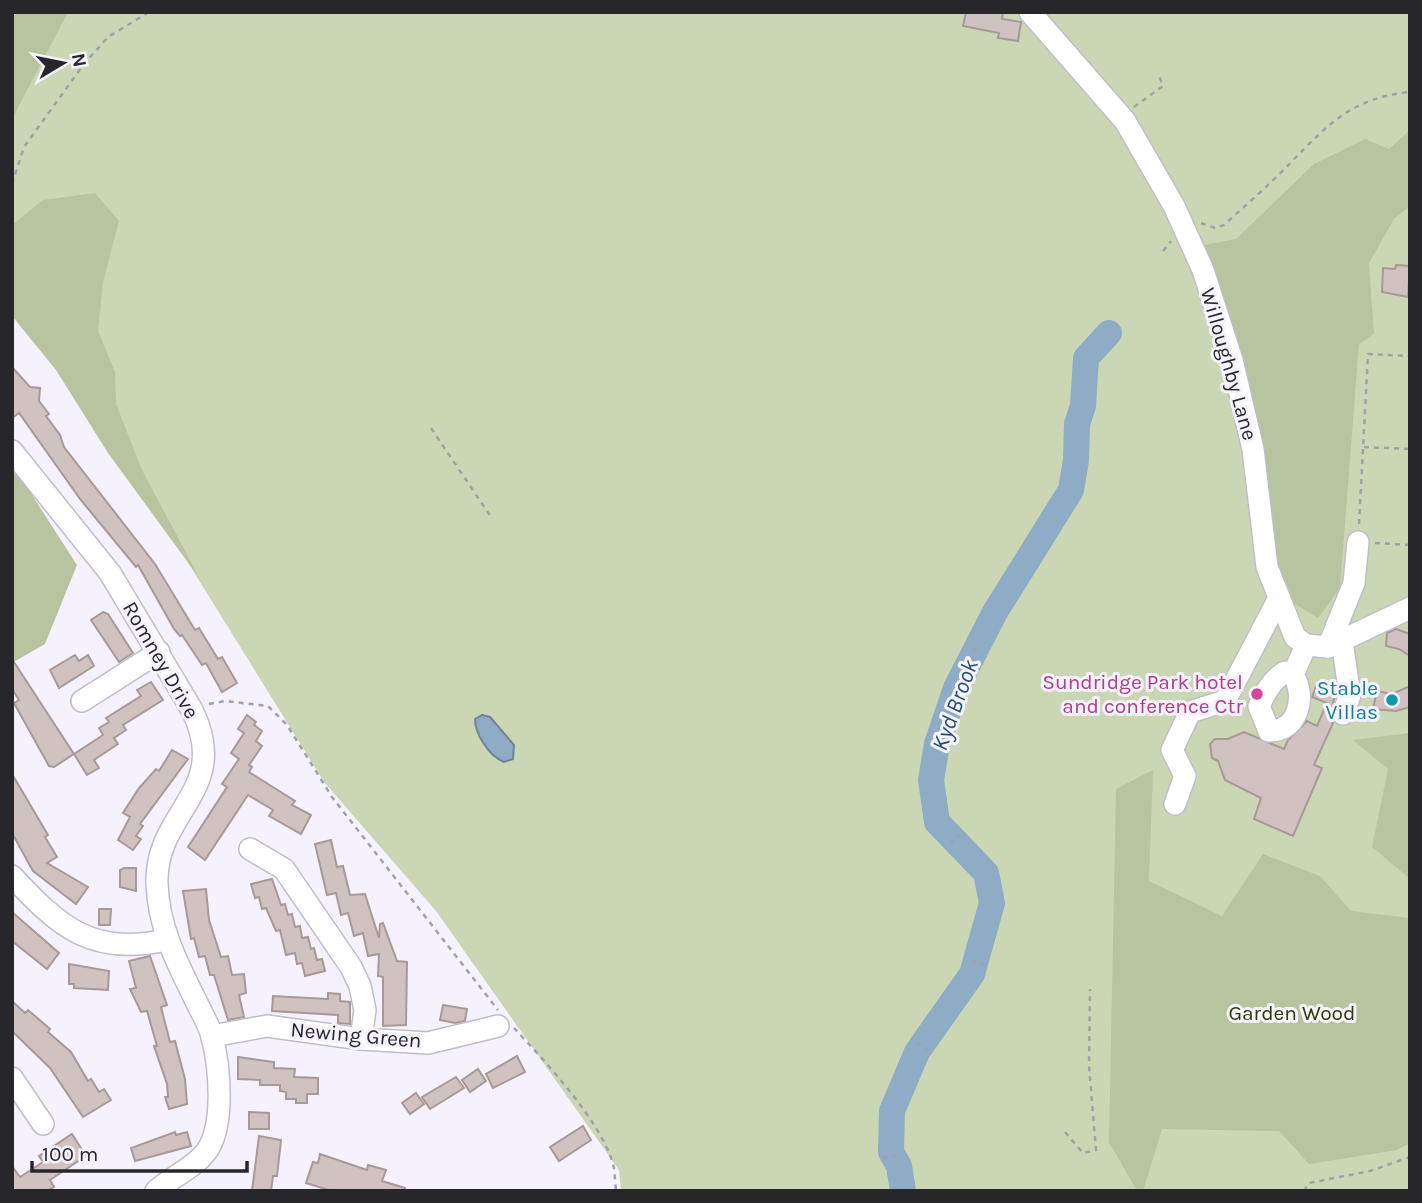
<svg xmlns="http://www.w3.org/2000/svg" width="1422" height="1203" font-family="Karla,sans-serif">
<rect width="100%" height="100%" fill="#f5f2fe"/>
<path fill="#cbd7b4" d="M 56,12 L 1410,12 L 1410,1191 L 621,1191 L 619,1170 L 436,911 L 324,782 L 30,308 L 12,300 L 12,99 Z"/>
<g fill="#b8c3a0">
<path d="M 12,12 L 68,12 L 12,119 Z"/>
<path d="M 1410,130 L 1410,206 L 1394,219 L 1369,263 L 1374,334 L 1359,344 L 1340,588 L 1318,618 L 1295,604 L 1277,568 L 1263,442 L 1216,274 L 1204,245 L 1236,239 L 1314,164 L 1365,139 L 1389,149 Z"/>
<path d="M 95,193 L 119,221 L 103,282 L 98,331 L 115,372 L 116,404 L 142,470 L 200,579 L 108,453 L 56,370 L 12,316 L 12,225 L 43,200 Z"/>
<path d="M 12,464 L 77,565 L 45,644 L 12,663 Z"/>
<path d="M 1410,733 L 1410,879 L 1372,847 L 1388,769 L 1353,740 Z"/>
<path d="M 1153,770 L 1149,881 L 1222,916 L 1263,854 L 1320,876 L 1351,911 L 1410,918 L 1410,1143 L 1397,1150 L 1309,1164 L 1279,1131 L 1162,1129 L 1143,1191 L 1137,1191 L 1109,1142 L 1116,789 Z"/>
</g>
<path fill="#8facc6" stroke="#708498" stroke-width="2" d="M 482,715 L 490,717 L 514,745 L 513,759 L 504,762 C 489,756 475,734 475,719 Z"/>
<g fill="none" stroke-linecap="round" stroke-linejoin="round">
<path stroke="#8facc6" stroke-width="26" d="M 903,1191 L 899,1166 L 891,1152 L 892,1111 L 917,1052 L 972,974 L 992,903 L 986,873 L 937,822 L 931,780 L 937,744 L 956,688 L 995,612 L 1071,490 L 1076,460 L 1077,424 L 1083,406 L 1086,358 L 1109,333"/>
</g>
<g fill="#d0c2c0" stroke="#a79997" stroke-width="2">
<path d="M 966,12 L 1003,12 L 1002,19 L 1021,22 L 1018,41 L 998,38 L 999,33 L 963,26 Z"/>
<path d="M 1396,265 L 1410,266 L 1408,297 L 1382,292 L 1383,268 L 1395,269 Z"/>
<path d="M 12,367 L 30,387 L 40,388 L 39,401 L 49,414 L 46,416 L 60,435 L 64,447 L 155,564 L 195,630 L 199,628 L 218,659 L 222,657 L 237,683 L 222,692 L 206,663 L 202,665 L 182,635 L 180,636 L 174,629 L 138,565 L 136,567 L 80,499 L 19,413 L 12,418 Z"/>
<path d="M 103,612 L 108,614 L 133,653 L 119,662 L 91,620 Z"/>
<path d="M 1396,629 L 1410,634 L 1410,656 L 1399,649 L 1386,646 L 1387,633 Z"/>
<path d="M 75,655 L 79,661 L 88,655 L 94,666 L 59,688 L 50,670 Z"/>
<path d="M 12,659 L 74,754 L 103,735 L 99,728 L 109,722 L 106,718 L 141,696 L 137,690 L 151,682 L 163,700 L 123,725 L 126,730 L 114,738 L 118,744 L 94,760 L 99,768 L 87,775 L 74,754 L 54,767 L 49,766 L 14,703 L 19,700 L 12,689 Z"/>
<path d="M 1318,681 L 1336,690 L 1330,716 L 1333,723 L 1314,765 L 1322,768 L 1293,836 L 1254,819 L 1261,798 L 1225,780 L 1218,761 L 1212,758 L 1210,744 L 1215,739 L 1228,739 L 1244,732 L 1284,749 L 1288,740 L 1307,721 L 1317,726 L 1327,703 L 1312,697 Z"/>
<path d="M 1410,686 L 1410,707 L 1396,711 L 1373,709 L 1377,691 L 1392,694 Z"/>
<path d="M 247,715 L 256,722 L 254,725 L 262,731 L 256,741 L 262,746 L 249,765 L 252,767 L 249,772 L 295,801 L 292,805 L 311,815 L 301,834 L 269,816 L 273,810 L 248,795 L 205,860 L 188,847 L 227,787 L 222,784 L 239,759 L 231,753 L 244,733 L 238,729 Z"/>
<path d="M 172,750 L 188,759 L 140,824 L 143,826 L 136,836 L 141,839 L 133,850 L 118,840 L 130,817 L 123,813 L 139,788 L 156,769 L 159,771 Z"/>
<path d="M 12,774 L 48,835 L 45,837 L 57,857 L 47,863 L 88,887 L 76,904 L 33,871 L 12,833 Z"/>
<path d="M 331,840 L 337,867 L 343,866 L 350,895 L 365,894 L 379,938 L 380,924 L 383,923 L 397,961 L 407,962 L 406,1025 L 383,1026 L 383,977 L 378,976 L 379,954 L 368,956 L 363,933 L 354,936 L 348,913 L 341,915 L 336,893 L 327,895 L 315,844 Z"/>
<path d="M 124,868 L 136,868 L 136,891 L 120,887 L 120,870 Z"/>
<path d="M 272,879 L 281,905 L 285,904 L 288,915 L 292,914 L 295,927 L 300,926 L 302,938 L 308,937 L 311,949 L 314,948 L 317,960 L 322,959 L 325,971 L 305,976 L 302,963 L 297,964 L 295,953 L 286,955 L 280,930 L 276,931 L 266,908 L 262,909 L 259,897 L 255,898 L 251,884 Z"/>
<path d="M 206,889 L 209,920 L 221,957 L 228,956 L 232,975 L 244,974 L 246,993 L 239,995 L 244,1017 L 228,1020 L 214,975 L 210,975 L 205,956 L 199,957 L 194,938 L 191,939 L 183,891 Z"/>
<path d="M 99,909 L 111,909 L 110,925 L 99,925 Z"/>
<path d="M 12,912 L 59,953 L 47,969 L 12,941 Z"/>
<path d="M 150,956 L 167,1005 L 161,1007 L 170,1042 L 175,1041 L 185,1079 L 187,1104 L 169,1109 L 165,1097 L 168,1097 L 167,1084 L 154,1046 L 157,1046 L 147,1011 L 141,1012 L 130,989 L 136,988 L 129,961 Z"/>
<path d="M 69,964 L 109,971 L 108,990 L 74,988 L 74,984 L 69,984 Z"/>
<path d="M 328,993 L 340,994 L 340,1001 L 350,1002 L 350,1024 L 338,1023 L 338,1015 L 272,1011 L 273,996 L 328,999 Z"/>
<path d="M 12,1001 L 25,1013 L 28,1010 L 50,1029 L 48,1032 L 71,1052 L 88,1081 L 91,1079 L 99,1092 L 104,1089 L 111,1100 L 83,1117 L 50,1068 L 12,1031 Z"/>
<path d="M 443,1005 L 467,1009 L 465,1021 L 455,1023 L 440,1020 Z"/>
<path d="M 517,1056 L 525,1072 L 493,1088 L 486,1074 Z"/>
<path d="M 238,1057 L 274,1062 L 274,1068 L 295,1069 L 294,1077 L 318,1078 L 318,1094 L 307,1094 L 307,1103 L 296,1103 L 296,1099 L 286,1099 L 286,1092 L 280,1091 L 280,1085 L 260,1085 L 260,1080 L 238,1079 Z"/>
<path d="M 478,1069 L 486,1081 L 470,1092 L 462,1080 Z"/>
<path d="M 456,1077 L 464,1088 L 430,1109 L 422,1097 Z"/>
<path d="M 416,1093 L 424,1104 L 410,1114 L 402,1103 Z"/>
<path d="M 249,1112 L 269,1113 L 269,1129 L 249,1129 Z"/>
<path d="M 583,1126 L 591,1140 L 559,1161 L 550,1147 Z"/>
<path d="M 175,1132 L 176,1135 L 187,1132 L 191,1146 L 135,1161 L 131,1148 Z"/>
<path d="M 72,1134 L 86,1156 L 50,1180 L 54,1187 L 47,1191 L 12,1191 L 12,1166 L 20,1177 L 43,1162 L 39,1156 Z"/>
<path d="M 259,1136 L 281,1140 L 277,1176 L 273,1176 L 271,1191 L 252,1191 Z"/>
<path d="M 320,1154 L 367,1170 L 368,1165 L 386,1170 L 382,1181 L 405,1188 L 404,1191 L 332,1191 L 306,1183 L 313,1162 L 318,1163 Z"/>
</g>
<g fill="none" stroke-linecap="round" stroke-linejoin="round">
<g stroke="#c0bdc9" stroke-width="24">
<g id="minor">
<path d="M 1030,12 L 1125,121 L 1174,206 L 1203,270 L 1232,360 L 1253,449 L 1267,567 L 1295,637 L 1306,645 L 1328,647 L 1410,608"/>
<path d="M 12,451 L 110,573 L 192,710 C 232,791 155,811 157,883 C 158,927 178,965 197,1003 C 202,1014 210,1026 212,1037 C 220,1067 225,1127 206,1152 C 193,1169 172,1176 156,1191"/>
<path d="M 1342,642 L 1350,695 L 1343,714"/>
<path d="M 1328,647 L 1354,583 L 1358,542"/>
<path d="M 1293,675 L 1285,672 C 1272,680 1266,691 1259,706 L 1269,731 C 1298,732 1307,696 1293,675 L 1306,645"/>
<path d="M 82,701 L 159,652"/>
<path d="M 1175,804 L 1185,776 L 1172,750 L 1190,712 L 1225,701 L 1278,600"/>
<path d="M 250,849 L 284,869 L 351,967 L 360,986 L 365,1010 L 361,1039"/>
<path d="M 12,876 C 60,928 93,956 166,940"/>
<path d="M 212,1036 L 267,1026 L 361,1039 L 428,1043 L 498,1026"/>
<path d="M 12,1078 L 43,1124"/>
</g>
</g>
<g stroke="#a2a0a9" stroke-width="2.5" stroke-dasharray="5 5" stroke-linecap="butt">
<path d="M 1134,107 L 1163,86 L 1158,73"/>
<path d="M 12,184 L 24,147 L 84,64 L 108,37 L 149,12"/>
<path d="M 1201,223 L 1215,228 L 1224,225 C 1240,210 1257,196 1272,181 C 1319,137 1340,99 1410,92"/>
<path d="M 1163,251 L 1171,241"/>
<path d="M 431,428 L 491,517"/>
<path d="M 1364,447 L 1410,449"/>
<path d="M 1359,524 L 1368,354 L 1410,356"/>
<path d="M 1375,543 L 1410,545"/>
<path d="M 973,648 L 982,654"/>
<path d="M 209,704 L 225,701 L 268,706 L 287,725 L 332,797 L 498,1010"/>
<path d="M 950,844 L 959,834"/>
<path d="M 971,961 L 984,965"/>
<path d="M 514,1028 C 544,1060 601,1121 613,1164 C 615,1172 615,1182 616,1191"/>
<path d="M 917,1042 L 929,1051"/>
<path d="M 1065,1132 L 1083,1153 L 1096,1150 L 1089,1066 L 1090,989"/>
<path d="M 883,1158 L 897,1156"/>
<path d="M 1304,1191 L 1309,1183 L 1370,1171 L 1410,1157"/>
</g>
<use href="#minor" stroke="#fff" stroke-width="21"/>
</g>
<circle fill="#d1479c" stroke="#f5f2fe" stroke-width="2.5" cx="1257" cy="694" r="7"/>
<circle fill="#0f9aa8" stroke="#f5f2fe" stroke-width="2.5" cx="1392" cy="700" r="7"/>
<g text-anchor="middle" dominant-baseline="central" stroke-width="6" stroke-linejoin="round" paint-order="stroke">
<g font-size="21" fill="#27262b" stroke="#f5f2fe">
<text transform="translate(1229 364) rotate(74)">Willoughby Lane</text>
<text transform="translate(161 660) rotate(60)">Romney Drive</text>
<text transform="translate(356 1035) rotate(5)">Newing Green</text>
</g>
<g font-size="21" fill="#b23c85" stroke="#f5f2fe" text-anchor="end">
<text x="1243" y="682">Sundridge Park hotel<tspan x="1243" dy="24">and conference Ctr</tspan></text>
</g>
<g font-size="21" fill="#0d838f" stroke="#f5f2fe" text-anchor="end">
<text x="1378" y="688">Stable<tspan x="1378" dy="24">Villas</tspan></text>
</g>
<g font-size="21" fill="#2f3b01" stroke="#f5f2fe">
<text x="1292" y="1013">Garden Wood</text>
</g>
<g font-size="23" font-style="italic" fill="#225075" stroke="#f5f2fe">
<text transform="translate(955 705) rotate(-70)">Kyd Brook</text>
</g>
</g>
<rect width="1422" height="1203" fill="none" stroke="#27262b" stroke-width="28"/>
<g transform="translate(63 63) rotate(80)" stroke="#f5f2fe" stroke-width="5" paint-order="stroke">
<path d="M0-5L12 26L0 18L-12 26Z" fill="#27262b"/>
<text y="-10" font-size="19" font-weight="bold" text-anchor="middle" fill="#27262b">N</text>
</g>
<path d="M32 1161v10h215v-10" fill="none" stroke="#27262b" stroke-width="3.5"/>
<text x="42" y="1161" font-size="21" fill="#27262b" stroke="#f5f2fe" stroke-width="5" paint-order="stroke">100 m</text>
</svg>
